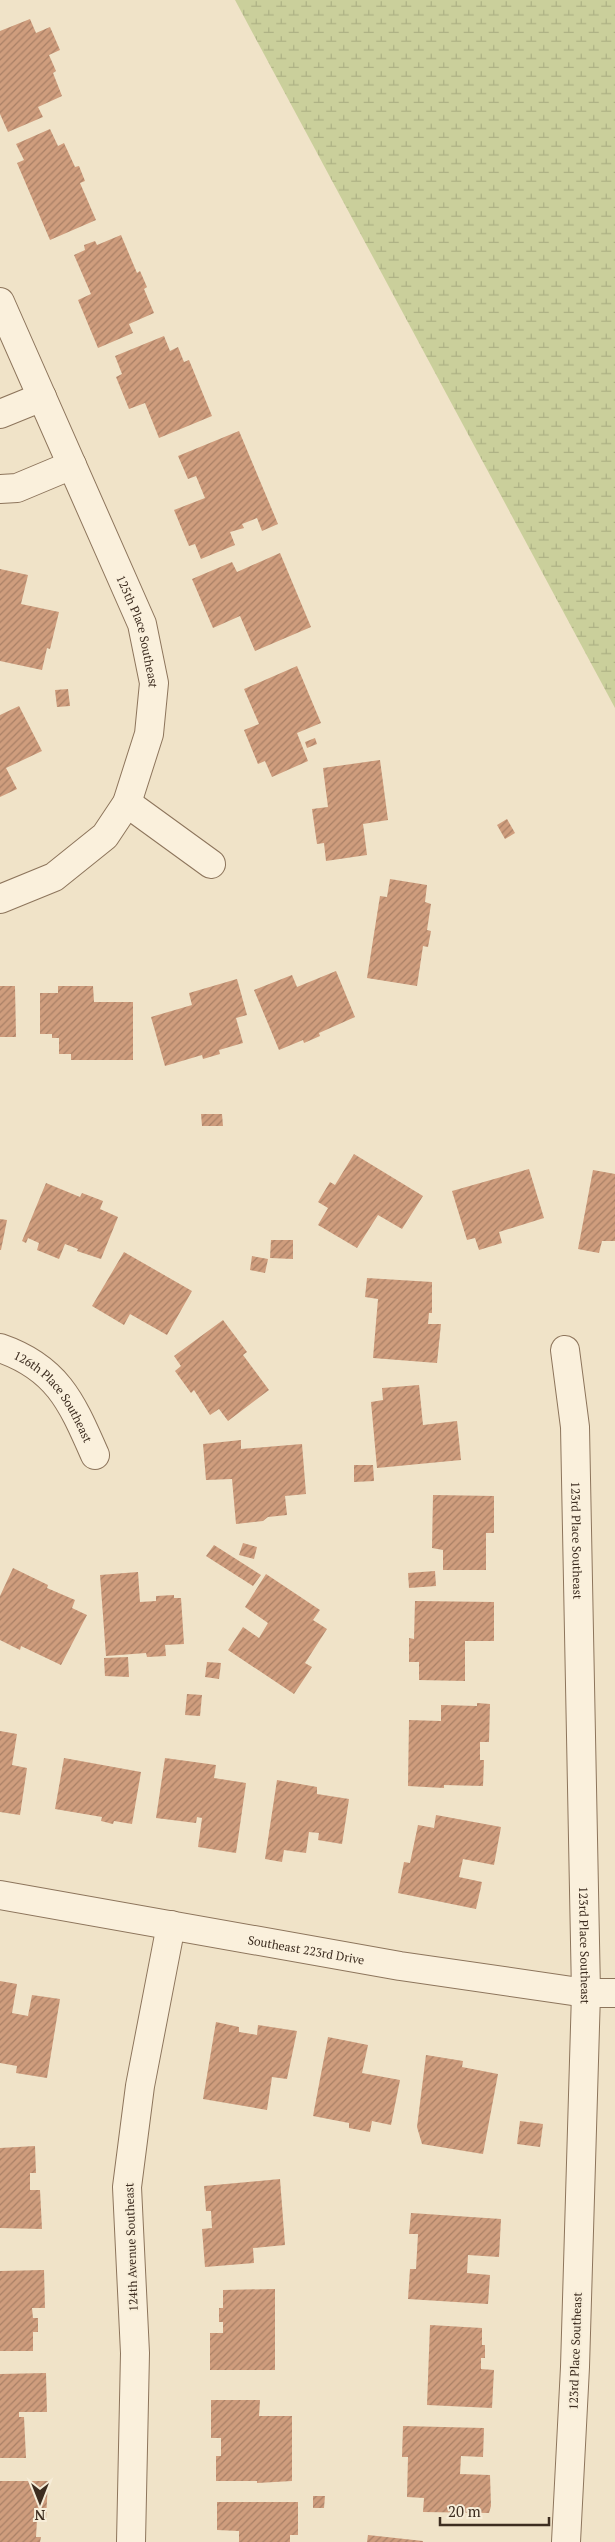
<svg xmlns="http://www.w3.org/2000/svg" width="615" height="2542" font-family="'PT Serif',serif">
<defs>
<pattern id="wetland-marsh" width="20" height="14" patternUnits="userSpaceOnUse" patternTransform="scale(1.25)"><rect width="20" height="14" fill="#cacf9b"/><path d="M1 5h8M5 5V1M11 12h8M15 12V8" fill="none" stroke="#aeb285"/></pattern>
<pattern id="building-hatch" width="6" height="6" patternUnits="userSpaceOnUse" patternTransform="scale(1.25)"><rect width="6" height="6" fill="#cf9d7d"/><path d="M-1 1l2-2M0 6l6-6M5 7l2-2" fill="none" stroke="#a98066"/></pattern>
</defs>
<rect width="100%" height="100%" fill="#f0e3c8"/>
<path fill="url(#wetland-marsh)" d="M 235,0 L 615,0 L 615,708 Z"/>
<g fill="url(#building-hatch)">
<path d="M 30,19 L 36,33 L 50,27 L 60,50 L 49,55 L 56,71 L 53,73 L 62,96 L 38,107 L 43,117 L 8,132 L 0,114 L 0,31 Z"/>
<path d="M 50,129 L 58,146 L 64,143 L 75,167 L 79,166 L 85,181 L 80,183 L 96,220 L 50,240 L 17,163 L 24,160 L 16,144 Z"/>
<path d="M 121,235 L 137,273 L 140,271 L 147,287 L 144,289 L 154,313 L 129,324 L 133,333 L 98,348 L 78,300 L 91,294 L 74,255 L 85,250 L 84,245 L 95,241 L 97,245 Z"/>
<path d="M 164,336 L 170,351 L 178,347 L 184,362 L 189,360 L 212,416 L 159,438 L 145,403 L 129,409 L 116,377 L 122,374 L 115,356 Z"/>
<path d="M 239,431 L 278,524 L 262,531 L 257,518 L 242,524 L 244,528 L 230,532 L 235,545 L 201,559 L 195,544 L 189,546 L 174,510 L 205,498 L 196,476 L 188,479 L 178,456 Z"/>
<path d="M 280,553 L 311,627 L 255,651 L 240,616 L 213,628 L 192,579 L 232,562 L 237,572 Z"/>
<path d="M 0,569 L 28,575 L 21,604 L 59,612 L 50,649 L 47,648 L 42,670 L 0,661 Z"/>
<path d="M 297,666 L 321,723 L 297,733 L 308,761 L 272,777 L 265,761 L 258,764 L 244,730 L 259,724 L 244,689 Z"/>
<path d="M 68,689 L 70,706 L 57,707 L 55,690 Z"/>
<path d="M 19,706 L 42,751 L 6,768 L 17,789 L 0,797 L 0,715 Z"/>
<path d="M 315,738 L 317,744 L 307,748 L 305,742 Z"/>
<path d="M 380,760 L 388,820 L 363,824 L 367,855 L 326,861 L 324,843 L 317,844 L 312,809 L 328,807 L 323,768 Z"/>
<path d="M 507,819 L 515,833 L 505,839 L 497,825 Z"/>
<path d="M 390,879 L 427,885 L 425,902 L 431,904 L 427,930 L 431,931 L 428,947 L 423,946 L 417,986 L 367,978 L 380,896 L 387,897 Z"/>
<path d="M 336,971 L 355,1017 L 319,1033 L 320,1036 L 304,1043 L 303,1040 L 279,1050 L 254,990 L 292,975 L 297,987 Z"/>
<path d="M 237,979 L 247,1015 L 236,1018 L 243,1043 L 219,1050 L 220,1054 L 203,1059 L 202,1055 L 165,1066 L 151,1017 L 192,1005 L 189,993 Z"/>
<path d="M 0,986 L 15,986 L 16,1037 L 0,1037 Z"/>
<path d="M 58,986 L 93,986 L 94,1002 L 133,1002 L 133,1060 L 71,1060 L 71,1054 L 59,1054 L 59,1038 L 52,1038 L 52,1034 L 40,1034 L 40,993 L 58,993 Z"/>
<path d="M 201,1114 L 222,1114 L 223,1126 L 202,1126 Z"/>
<path d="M 354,1154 L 423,1196 L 402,1229 L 378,1215 L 357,1248 L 318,1225 L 328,1208 L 318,1202 L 330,1182 L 335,1185 Z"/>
<path d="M 529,1169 L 544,1218 L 499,1232 L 502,1243 L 479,1250 L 475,1238 L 467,1240 L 452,1191 Z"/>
<path d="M 593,1170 L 615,1174 L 615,1241 L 602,1241 L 599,1253 L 578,1249 Z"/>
<path d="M 46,1183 L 80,1197 L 82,1193 L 103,1201 L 100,1209 L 118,1217 L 101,1259 L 77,1251 L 78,1249 L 65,1244 L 59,1259 L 37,1250 L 39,1243 L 28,1238 L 26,1243 L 22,1241 Z"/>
<path d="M 0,1219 L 7,1220 L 1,1250 L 0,1250 Z"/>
<path d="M 271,1240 L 293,1240 L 293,1259 L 270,1258 Z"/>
<path d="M 124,1252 L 192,1291 L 167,1335 L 130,1314 L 124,1325 L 92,1306 Z"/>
<path d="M 252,1256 L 268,1259 L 265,1273 L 250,1270 Z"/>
<path d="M 367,1278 L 432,1282 L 432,1313 L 429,1313 L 428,1324 L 441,1324 L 437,1363 L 373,1358 L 378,1299 L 365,1297 Z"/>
<path d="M 223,1320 L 247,1352 L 243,1355 L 269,1390 L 228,1421 L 219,1409 L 210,1415 L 194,1390 L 191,1393 L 175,1371 L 181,1366 L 174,1356 Z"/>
<path d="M 419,1385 L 423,1425 L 457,1421 L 461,1460 L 377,1468 L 371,1402 L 383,1400 L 382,1388 Z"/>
<path d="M 241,1440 L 241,1449 L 302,1444 L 306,1494 L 285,1496 L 287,1515 L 268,1517 L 263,1521 L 236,1524 L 232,1479 L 206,1480 L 203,1444 Z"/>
<path d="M 354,1465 L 373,1465 L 374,1481 L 354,1482 Z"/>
<path d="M 433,1495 L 494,1496 L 494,1533 L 486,1533 L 486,1570 L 443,1570 L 443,1550 L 432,1548 Z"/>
<path d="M 243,1543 L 257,1547 L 254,1559 L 239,1555 Z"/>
<path d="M 214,1545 L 261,1575 L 253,1586 L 206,1556 Z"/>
<path d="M 13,1568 L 48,1585 L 47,1588 L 75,1600 L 72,1608 L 87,1615 L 61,1665 L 21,1646 L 20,1650 L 0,1640 L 0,1596 Z"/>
<path d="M 435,1571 L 436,1586 L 409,1588 L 408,1573 Z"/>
<path d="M 138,1572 L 140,1602 L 156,1601 L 156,1596 L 174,1595 L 174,1598 L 181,1598 L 184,1644 L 165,1645 L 166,1656 L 147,1657 L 146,1653 L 106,1656 L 100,1575 Z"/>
<path d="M 266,1574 L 320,1610 L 313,1620 L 327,1629 L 305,1663 L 312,1667 L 294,1694 L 228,1650 L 243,1627 L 259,1638 L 268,1623 L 245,1607 Z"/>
<path d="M 415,1601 L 494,1602 L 494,1641 L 465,1641 L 465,1681 L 419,1680 L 419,1662 L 409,1662 L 409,1638 L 414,1639 Z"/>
<path d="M 128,1657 L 129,1677 L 105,1676 L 104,1658 Z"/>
<path d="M 207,1662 L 221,1663 L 219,1679 L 205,1677 Z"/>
<path d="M 187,1694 L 202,1695 L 200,1716 L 185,1715 Z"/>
<path d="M 477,1703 L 490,1704 L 489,1742 L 480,1742 L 480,1760 L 484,1760 L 483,1786 L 444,1785 L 444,1788 L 408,1786 L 409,1720 L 441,1721 L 441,1705 L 477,1706 Z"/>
<path d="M 0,1731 L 17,1734 L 12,1765 L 27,1768 L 20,1815 L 0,1812 Z"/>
<path d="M 64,1758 L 141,1772 L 132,1824 L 114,1821 L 113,1824 L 101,1821 L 102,1817 L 55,1809 Z"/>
<path d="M 165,1758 L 216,1765 L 214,1778 L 246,1783 L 236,1853 L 198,1847 L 202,1818 L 197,1817 L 196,1823 L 156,1818 Z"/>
<path d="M 277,1780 L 317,1787 L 317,1794 L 349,1799 L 342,1844 L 318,1840 L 319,1833 L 309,1832 L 306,1853 L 284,1850 L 282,1862 L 265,1859 Z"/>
<path d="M 436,1815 L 501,1827 L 494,1865 L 463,1859 L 459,1877 L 482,1882 L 476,1909 L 398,1893 L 404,1862 L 410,1863 L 418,1825 L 434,1828 Z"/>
<path d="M 0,1981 L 17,1984 L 12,2013 L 28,2016 L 32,1995 L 60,1999 L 47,2078 L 16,2073 L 17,2066 L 0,2063 Z"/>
<path d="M 216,2022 L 239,2027 L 239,2032 L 257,2035 L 258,2025 L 297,2031 L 287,2079 L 272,2077 L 267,2110 L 203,2099 Z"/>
<path d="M 328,2037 L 368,2045 L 362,2073 L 400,2080 L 391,2125 L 372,2121 L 370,2132 L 349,2128 L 349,2123 L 313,2116 Z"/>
<path d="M 426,2055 L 463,2061 L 462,2067 L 498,2074 L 483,2154 L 422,2144 L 417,2127 Z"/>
<path d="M 520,2121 L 543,2124 L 540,2147 L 517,2144 Z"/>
<path d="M 35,2146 L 36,2173 L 30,2173 L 30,2190 L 40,2190 L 42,2229 L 0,2228 L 0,2148 Z"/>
<path d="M 280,2179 L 285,2245 L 253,2248 L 254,2263 L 205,2267 L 202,2229 L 212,2228 L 211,2211 L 206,2211 L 204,2186 Z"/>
<path d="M 411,2213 L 501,2219 L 499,2257 L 468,2255 L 467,2273 L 490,2275 L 488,2304 L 408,2299 L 410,2269 L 416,2269 L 418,2234 L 409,2234 Z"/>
<path d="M 44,2270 L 45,2308 L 32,2308 L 33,2318 L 38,2318 L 38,2332 L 33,2332 L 33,2351 L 0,2351 L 0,2271 Z"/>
<path d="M 275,2289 L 275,2370 L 210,2370 L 210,2333 L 223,2333 L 223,2322 L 219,2322 L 219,2308 L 223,2308 L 223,2290 Z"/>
<path d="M 430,2325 L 482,2328 L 482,2345 L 485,2345 L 485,2358 L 481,2358 L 481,2369 L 494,2370 L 492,2408 L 427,2405 Z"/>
<path d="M 46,2373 L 47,2412 L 19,2412 L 19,2417 L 24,2417 L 26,2458 L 0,2458 L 0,2374 Z"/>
<path d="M 211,2400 L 260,2400 L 259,2416 L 292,2416 L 292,2481 L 257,2483 L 257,2481 L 216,2481 L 216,2456 L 221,2456 L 221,2438 L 211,2438 Z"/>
<path d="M 403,2426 L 484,2428 L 483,2457 L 461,2456 L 460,2474 L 490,2475 L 491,2506 L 489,2513 L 423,2512 L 424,2498 L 407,2497 L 408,2457 L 402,2457 Z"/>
<path d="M 0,2481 L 48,2481 L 46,2520 L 37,2520 L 36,2537 L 41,2537 L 40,2542 L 0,2542 Z"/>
<path d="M 313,2496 L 325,2496 L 324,2508 L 313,2508 Z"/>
<path d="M 217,2502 L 298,2502 L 298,2535 L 290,2535 L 290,2542 L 239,2542 L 239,2531 L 217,2530 Z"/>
<path d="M 368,2535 L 423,2541 L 423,2542 L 367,2542 Z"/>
</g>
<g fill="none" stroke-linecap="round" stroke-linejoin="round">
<g stroke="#8d755c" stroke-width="30">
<g id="minor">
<path id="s1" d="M 0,302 L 142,624 L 154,683 L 149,734 L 127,803 L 105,836 L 54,877 L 0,899"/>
<path d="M 0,414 L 42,397"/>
<path d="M 0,489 L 17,488 L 72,465"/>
<path d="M 127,803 L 211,864"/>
<path id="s2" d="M 0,1348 C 58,1368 72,1403 95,1455"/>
<path id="s3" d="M 565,1350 L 575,1427 L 586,1993 L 575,2367 L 566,2542"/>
<path id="s4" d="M 0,1895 L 400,1966 L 586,1993 L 615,1993"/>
<path d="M 131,2542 L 135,2353 L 127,2187 L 140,2086 L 171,1925"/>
</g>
</g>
<use href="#minor" stroke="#faf0dc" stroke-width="28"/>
</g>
<g text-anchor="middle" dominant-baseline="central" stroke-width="4" stroke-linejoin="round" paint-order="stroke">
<g font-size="12" fill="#3d2d20" stroke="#f7edd8">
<text stroke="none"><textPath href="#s1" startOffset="358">125th Place Southeast</textPath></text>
<text stroke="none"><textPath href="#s2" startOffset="75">126th Place Southeast</textPath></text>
<text stroke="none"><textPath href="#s3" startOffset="191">123rd Place Southeast</textPath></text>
<text stroke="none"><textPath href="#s3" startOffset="596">123rd Place Southeast</textPath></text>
<text stroke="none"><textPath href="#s4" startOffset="311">Southeast 223rd Drive</textPath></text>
<text transform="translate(131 2247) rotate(-92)">124th Avenue Southeast</text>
<text transform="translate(575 2351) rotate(-88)">123rd Place Southeast</text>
</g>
</g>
<g transform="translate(40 2502) rotate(180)" stroke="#f7edd8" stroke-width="4" paint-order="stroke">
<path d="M0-4L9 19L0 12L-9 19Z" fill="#3d2d20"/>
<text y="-8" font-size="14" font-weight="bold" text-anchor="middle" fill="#3d2d20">N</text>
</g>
<path d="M440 2517v8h109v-8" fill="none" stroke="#3d2d20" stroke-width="2.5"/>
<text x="448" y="2517" font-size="15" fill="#3d2d20" stroke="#f7edd8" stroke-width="4" paint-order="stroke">20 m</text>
</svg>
